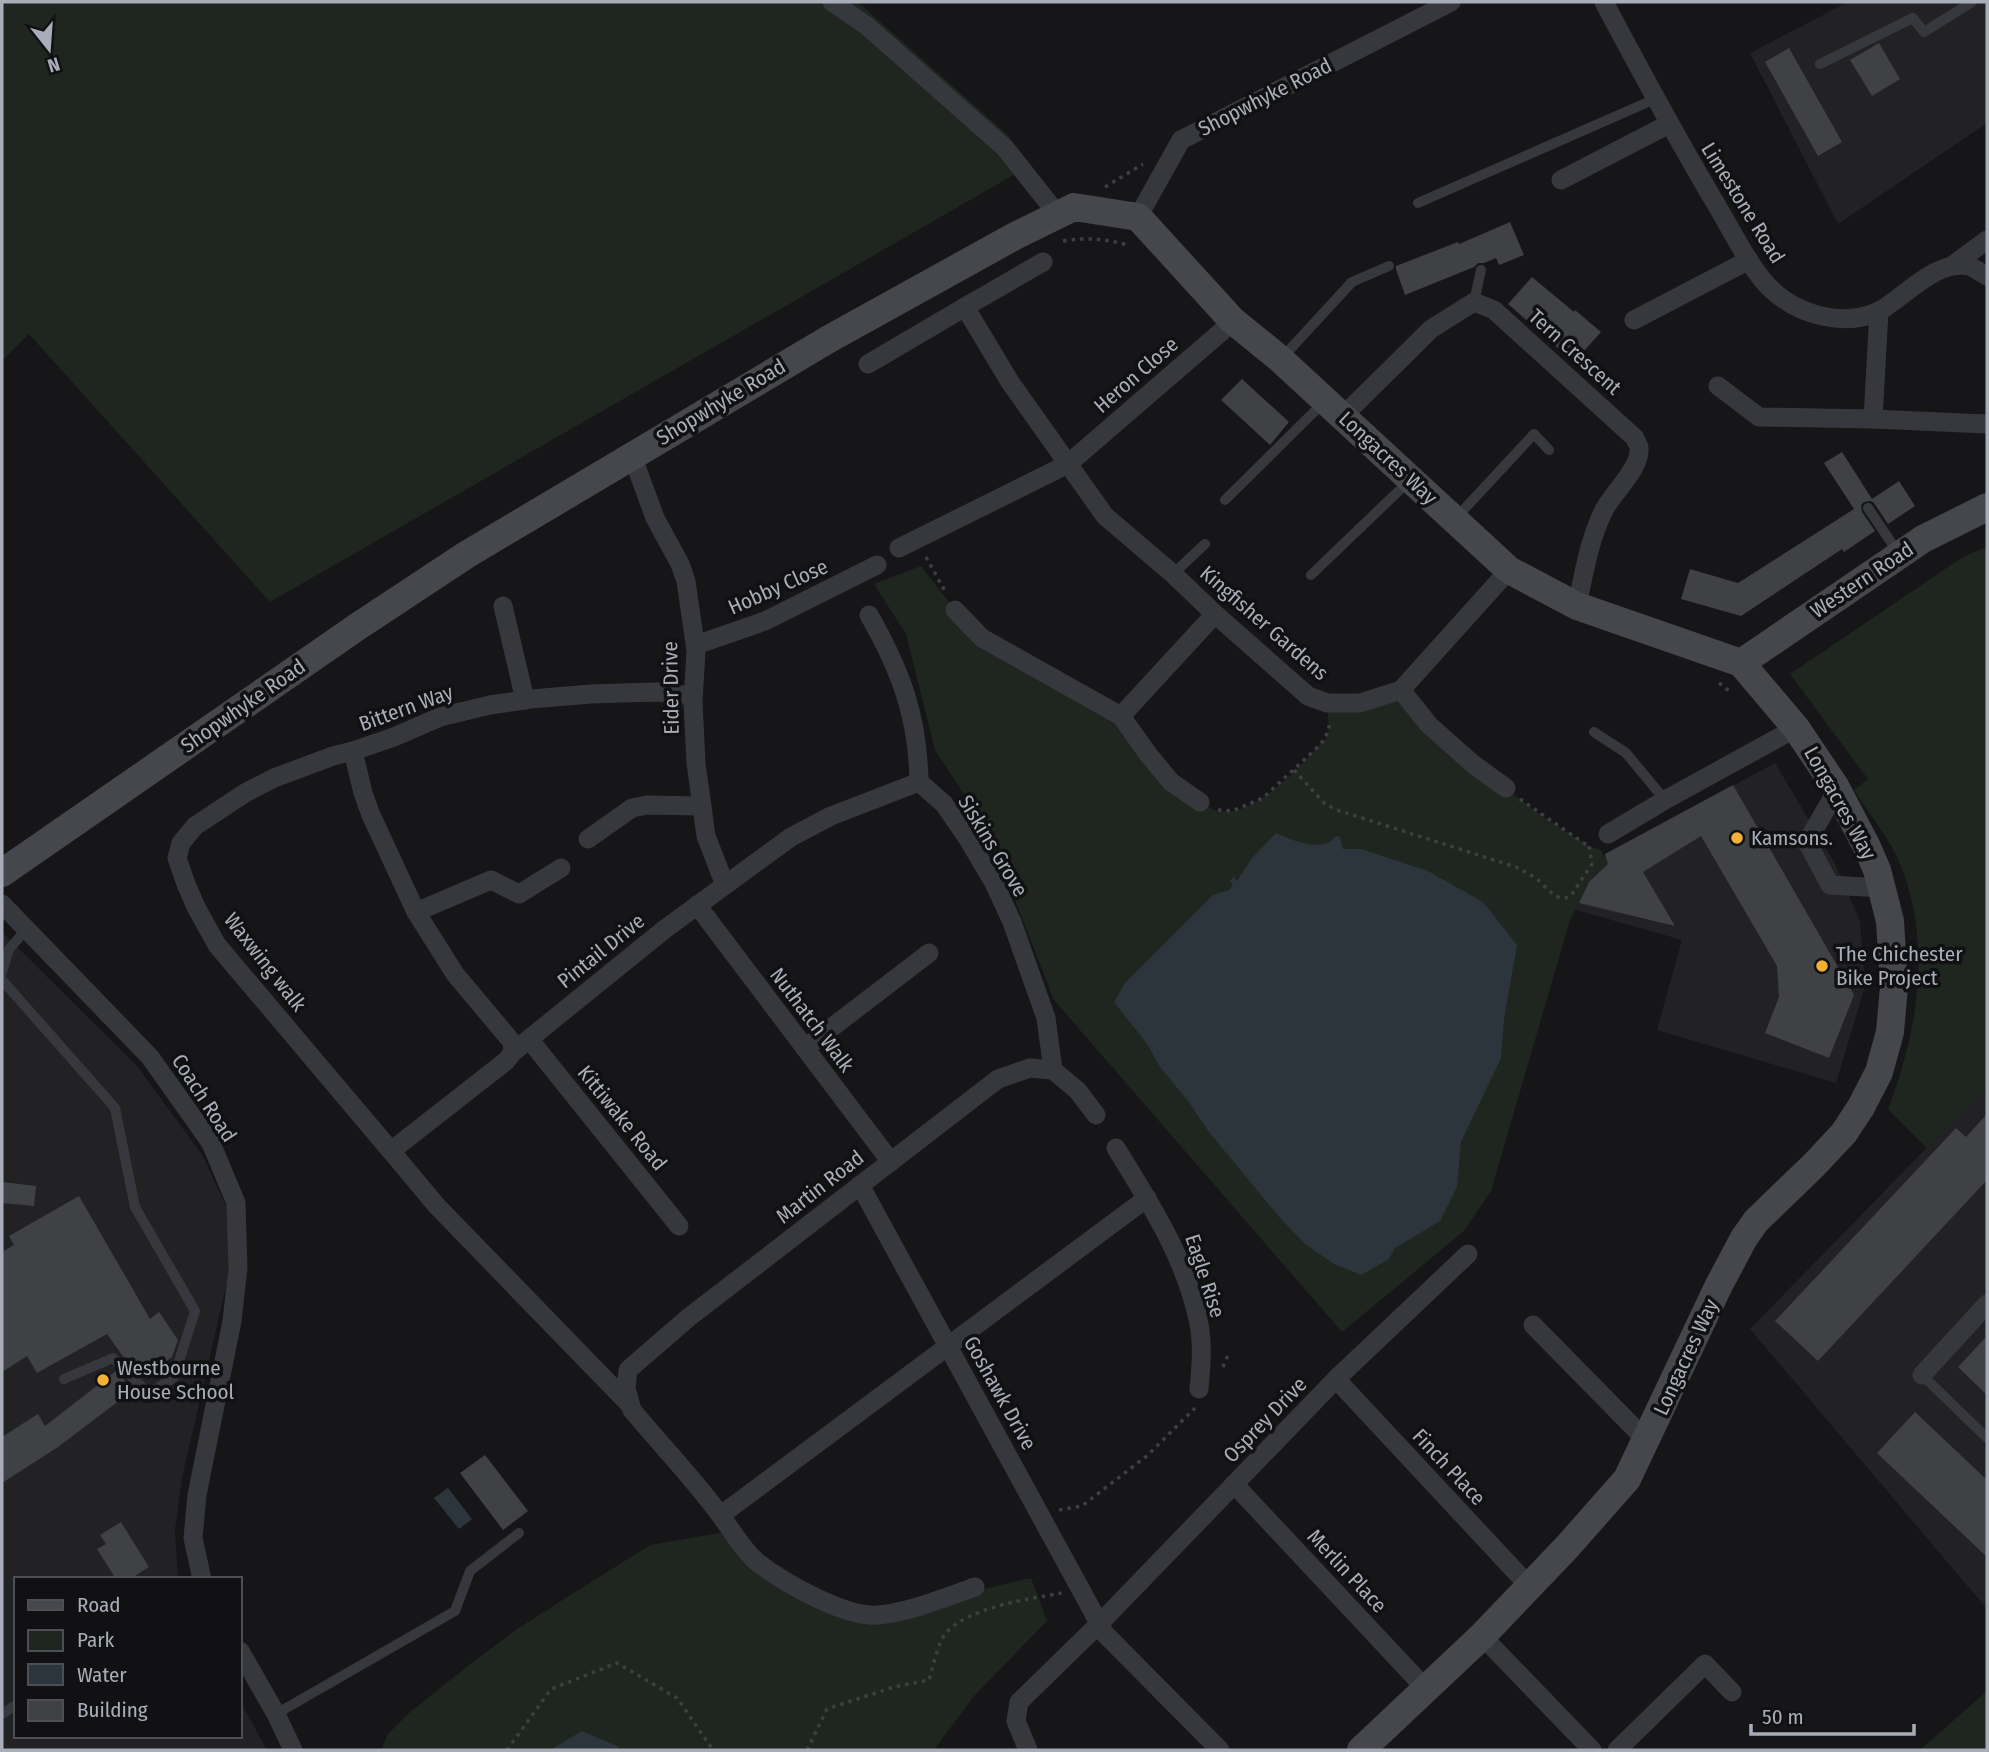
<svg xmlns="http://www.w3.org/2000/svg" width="1989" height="1752" font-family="'Fira Sans Condensed',sans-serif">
<rect width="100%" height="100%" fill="#161618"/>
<g fill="#222225">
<path d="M 1848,2 L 1987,2 L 1987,123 L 1838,224 L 1750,53 Z"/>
<path d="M 1775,763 L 1834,862 L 1860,921 L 1865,986 L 1836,1083 L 1657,1030 L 1682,940 L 1566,907 L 1597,859 Z"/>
<path d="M 2,932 L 137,1066 L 203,1156 L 231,1217 L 227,1282 L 182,1478 L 175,1530 L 178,1579 L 16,1579 L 16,1736 L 240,1736 L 240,1701 L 267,1750 L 2,1750 Z"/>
<path d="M 1987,1086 L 1987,1609 L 1750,1329 Z"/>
</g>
<g fill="#1e261f">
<path d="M 2,2 L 858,2 L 1010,137 L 1024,169 L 270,602 L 29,334 L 2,361 Z"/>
<path d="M 1987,547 L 1987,1086 L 1927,1148 L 1888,1109 C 1919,1029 1934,933 1895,853 C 1884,831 1867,811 1854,790 L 1868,779 L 1790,674 L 1963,557 Z"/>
<path d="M 921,566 L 955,610 L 1121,716 L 1200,802 C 1205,805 1210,808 1215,810 C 1253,822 1302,764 1325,739 L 1329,730 L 1327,703 L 1401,690 L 1473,764 L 1545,818 L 1589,846 L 1601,850 L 1608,864 L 1589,882 L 1570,920 L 1491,1191 L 1464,1231 L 1342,1332 L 1054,1000 L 997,854 L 962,791 L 935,750 L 906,634 L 874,584 Z"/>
<path d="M 731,1531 L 756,1561 L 875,1615 L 1031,1578 L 1047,1621 L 974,1696 L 934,1750 L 381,1750 L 388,1734 L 410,1712 L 478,1658 L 520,1627 L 650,1545 Z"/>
<path d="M 1987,1691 L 1987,1750 L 1920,1750 Z"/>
</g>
<g fill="#2c353c">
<path d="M 1276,833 C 1292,840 1322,854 1336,836 L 1340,837 L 1343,849 L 1361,849 L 1428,871 L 1483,902 L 1517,945 L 1504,1019 L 1501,1058 L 1461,1142 L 1457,1187 L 1440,1221 L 1395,1248 L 1389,1259 L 1361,1275 L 1334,1264 L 1305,1244 L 1281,1219 L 1209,1132 L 1188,1101 L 1160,1067 L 1148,1045 L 1114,1002 L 1125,983 L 1213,895 L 1229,890 L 1233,885 L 1230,881 L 1233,877 L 1237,881 L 1252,858 Z"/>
<path d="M 448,1488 L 472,1519 L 459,1529 L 434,1498 Z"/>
<path d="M 582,1731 L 617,1746 L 621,1750 L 550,1750 Z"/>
</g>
<g fill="#404145">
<path d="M 1879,43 L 1900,79 L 1872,96 L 1850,60 Z"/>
<path d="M 1789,48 L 1842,142 L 1818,156 L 1765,62 Z"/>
<path d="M 1510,222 L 1524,255 L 1499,265 L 1496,258 L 1484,263 L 1478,263 L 1474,267 L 1405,295 L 1396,269 L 1396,266 L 1458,242 L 1459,244 Z"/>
<path d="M 1532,277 L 1574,312 L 1575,310 L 1601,332 L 1574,362 L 1508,304 Z"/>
<path d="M 1242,379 L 1289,422 L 1270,445 L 1221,400 Z"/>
<path d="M 1842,452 L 1872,499 L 1899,481 L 1915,506 L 1888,524 L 1874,503 L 1871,501 L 1864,502 L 1861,505 L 1862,512 L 1875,531 L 1844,552 L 1842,549 L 1741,616 L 1681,599 L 1690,569 L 1738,583 L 1854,509 L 1824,463 Z"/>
<path d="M 1733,785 L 1854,995 L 1829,1058 L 1765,1033 L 1779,997 L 1777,966 L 1701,836 L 1643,872 L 1675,926 L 1579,903 L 1589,882 L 1608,864 L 1605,854 Z"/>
<path d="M 1987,1114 L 1987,1180 L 1818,1361 L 1775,1321 L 1956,1128 L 1966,1137 Z"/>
<path d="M 2,1182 L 36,1186 L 34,1206 L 2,1203 Z"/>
<path d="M 79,1196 L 150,1319 L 159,1312 L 178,1340 L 172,1357 L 143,1378 L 127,1362 L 107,1334 L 37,1373 L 27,1356 L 2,1372 L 2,1252 L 14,1245 L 9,1236 Z"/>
<path d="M 1987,1336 L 1987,1395 L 1958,1367 Z"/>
<path d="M 116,1371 L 131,1387 L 125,1391 L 128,1394 L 58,1447 L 2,1483 L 2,1437 L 38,1414 L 45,1426 Z"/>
<path d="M 1915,1412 L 1987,1480 L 1987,1557 L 1877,1453 Z"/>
<path d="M 485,1455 L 528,1511 L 503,1530 L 460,1473 Z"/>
<path d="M 121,1522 L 149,1567 L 130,1579 L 116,1579 L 97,1549 L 106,1544 L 100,1535 Z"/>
</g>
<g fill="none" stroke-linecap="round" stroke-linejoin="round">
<g stroke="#3d3f44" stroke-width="3.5" stroke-dasharray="3.5 5" stroke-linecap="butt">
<path d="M 1105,187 L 1143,164"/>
<path d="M 1063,241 C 1087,237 1105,239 1128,245"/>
<path d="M 926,557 L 946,593"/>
<path d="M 1719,683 L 1732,693"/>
<path d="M 1294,770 L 1325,804 L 1337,810 L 1516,867 C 1523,871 1530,874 1537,879 C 1547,887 1555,902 1570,897 L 1592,864 L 1589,846"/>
<path d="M 1520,799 L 1588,846"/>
<path d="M 1218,810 L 1232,811 L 1263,798 L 1321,744 L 1329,730 L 1329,724"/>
<path d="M 1223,1367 L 1228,1355"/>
<path d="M 1059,1510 L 1082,1506 L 1148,1455 L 1195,1408"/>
<path d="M 507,1750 L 551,1689 L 617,1663 L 677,1698 L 713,1750"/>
<path d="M 807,1750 L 827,1709 L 894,1687 L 929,1680 C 932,1670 939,1641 945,1634 C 968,1607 1028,1599 1062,1593"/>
</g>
<g stroke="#37383d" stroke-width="10">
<path d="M 1820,64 L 1913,18 L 1924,32 L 1972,2"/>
<path d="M 1418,203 L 1655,99"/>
<path d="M 1474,302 L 1481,270"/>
<path d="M 1281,359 L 1352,282 L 1389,266"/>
<path d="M 1225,500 L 1323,403"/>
<path d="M 1868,508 L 1899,554"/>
<path d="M 1455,519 L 1534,434 L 1549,450"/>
<path d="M 1173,574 L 1205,544"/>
<path d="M 1311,575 L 1408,482"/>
<path d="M 1594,732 L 1626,753 L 1665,800"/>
<path d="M 2,972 L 9,949 L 26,930"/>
<path d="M 2,980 L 115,1108 L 135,1207 L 195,1311 L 174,1377 L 149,1394 L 113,1358 L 64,1379"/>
<path d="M 1922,1375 L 1987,1438"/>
<path d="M 2,1714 L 16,1705"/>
<path d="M 276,1714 L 455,1611 L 470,1571 L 519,1533"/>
</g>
<g stroke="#37383d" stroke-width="19">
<path d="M 832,2 L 867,26 L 1005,148 L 1058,215"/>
<path d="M 1604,2 C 1641,72 1679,142 1720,211 C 1733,233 1753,273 1772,290 C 1800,316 1847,328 1881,310 C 1907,295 1935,260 1969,266 C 1975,268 1981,273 1987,276"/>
<path d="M 1561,180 L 1669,124"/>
<path d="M 1138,217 L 1181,140 L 1451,2"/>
<path d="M 1953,265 L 1987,240"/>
<path d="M 965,307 L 1043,262"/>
<path d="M 1634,320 L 1749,260"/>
<path d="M 868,364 L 965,307 L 1010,382 L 1105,516 L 1173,574 L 1215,614 L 1308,696 L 1327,703 L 1360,703 L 1401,690 L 1509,570"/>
<path d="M 1718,386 L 1759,417 L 1873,419 L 1987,424"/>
<path d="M 1343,416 L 1431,329 L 1474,302 L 1494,310 L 1635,438 C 1636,442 1639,445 1639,448 C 1641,468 1612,494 1604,510 C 1589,540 1584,573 1577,606"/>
<path d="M 1873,419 L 1879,311"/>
<path d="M 632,455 L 655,518 L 680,564 L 686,581 L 696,651 L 693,702 L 696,763 L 706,836 L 725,885"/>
<path d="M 899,548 L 1068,464 L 1221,332 L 1232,320"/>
<path d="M 503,606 L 525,700"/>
<path d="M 955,610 L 982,638 L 1121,716 L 1148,754 L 1171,782 L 1200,802"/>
<path d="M 869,615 C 901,671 918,717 919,782 L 944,804 L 968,839 L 994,883 L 1012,922 L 1046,1018 L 1053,1070"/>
<path d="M 696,645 L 765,621 L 877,565"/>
<path d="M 1401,690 L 1429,725 L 1473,764 L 1506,788"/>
<path d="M 1121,716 L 1215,614"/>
<path d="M 353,751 L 363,793 L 371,815 L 416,912 L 455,974 L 512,1042 L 513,1052"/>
<path d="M 1837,790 L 1807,842 L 1830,885 L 1881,888"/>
<path d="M 1608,834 L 1665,800 L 1796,728"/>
<path d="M 588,839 L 632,808 L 647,805 L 702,806"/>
<path d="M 2,904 L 150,1057 L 211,1143 L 236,1203 L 238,1268 L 232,1321 L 197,1495 L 193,1538 L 202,1579"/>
<path d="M 697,905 L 891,1162"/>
<path d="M 416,912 L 491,880 L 519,894 L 561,868"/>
<path d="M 529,1039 L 679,1226"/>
<path d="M 805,1048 L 929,953"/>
<path d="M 1053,1070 L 1078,1091 L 1096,1115"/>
<path d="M 1116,1148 C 1151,1205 1186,1258 1199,1324 C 1203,1346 1201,1368 1199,1389"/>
<path d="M 391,1151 L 217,945 L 196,907 L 186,884 L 177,858 L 181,843 L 195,826 L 245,793 L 274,778 L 333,756 L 353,751 L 394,737 L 440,717 L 490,705 L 531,699 L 591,694 L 656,692 L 693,696"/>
<path d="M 860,1185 L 1105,1634 L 1220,1750"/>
<path d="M 1533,1325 L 1646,1440"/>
<path d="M 1922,1375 L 1987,1304"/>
<path d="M 1336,1379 L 1529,1586"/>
<path d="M 629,1404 L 436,1205 L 391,1151 L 506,1061 L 513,1052 L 665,929 L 791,837 L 831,816 L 919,782"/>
<path d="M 1234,1484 L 1426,1689"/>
<path d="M 721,1515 L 1147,1198"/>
<path d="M 975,1587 C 943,1598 911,1612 878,1615 C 845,1618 783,1582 757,1562 C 742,1549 733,1532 721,1516 C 694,1479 661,1445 632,1410 L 626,1388 L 628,1370 L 688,1318 L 998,1079 L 1030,1068 L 1053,1070"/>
<path d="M 1482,1636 L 1592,1750"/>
<path d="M 240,1651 L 276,1714 L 293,1750"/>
<path d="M 1028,1750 L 1016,1721 L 1019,1702 L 1100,1623 L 1336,1379 L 1468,1254"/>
<path d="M 1617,1750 L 1705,1664 L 1732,1692"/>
</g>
<g stroke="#45474d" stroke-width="28">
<path d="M 1741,663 L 1923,539 L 1987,507"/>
<path d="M 2,873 L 357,627 L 466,555 L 829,339 L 1015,236 L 1074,207 L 1138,217 L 1232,320 L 1280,359 L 1509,570 L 1577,606 L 1741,663 L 1796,728 L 1835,786 L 1867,847 L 1877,870 L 1890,921 L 1894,987 L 1890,1032 L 1879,1072 L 1861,1107 L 1844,1133 L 1814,1165 L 1756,1221 L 1744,1238 L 1718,1287 L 1627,1479 L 1567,1547 L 1482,1636 L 1361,1750"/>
</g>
</g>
<g fill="#f2b134" stroke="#111113" stroke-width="2.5">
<circle cx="1737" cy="838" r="7"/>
<circle cx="1822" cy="966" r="7"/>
<circle cx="103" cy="1380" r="7"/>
</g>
<g text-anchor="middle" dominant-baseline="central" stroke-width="7" stroke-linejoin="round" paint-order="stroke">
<g font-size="21" fill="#a8adb8" stroke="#111113">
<text transform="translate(1265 97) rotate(-27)">Shopwhyke Road</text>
<text transform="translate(1743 203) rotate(58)">Limestone Road</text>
<text transform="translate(1575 352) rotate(42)">Tern Crescent</text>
<text transform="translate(1136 375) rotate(-41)">Heron Close</text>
<text transform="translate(721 402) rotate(-31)">Shopwhyke Road</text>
<text transform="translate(1388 458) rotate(43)">Longacres Way</text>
<text transform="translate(1862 580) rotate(-34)">Western Road</text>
<text transform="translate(778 587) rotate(-24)">Hobby Close</text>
<text transform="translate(1264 623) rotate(41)">Kingfisher Gardens</text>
<text transform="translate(671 688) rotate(-91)">Eider Drive</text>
<text transform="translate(243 706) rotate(-35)">Shopwhyke Road</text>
<text transform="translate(406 708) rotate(-20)">Bittern Way</text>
<text transform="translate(1840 803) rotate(61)">Longacres Way</text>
<text transform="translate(993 846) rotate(59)">Siskins Grove</text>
<text transform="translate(601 951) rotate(-39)">Pintail Drive</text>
<text transform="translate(265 962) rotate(52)">Waxwing walk</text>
<text transform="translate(812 1020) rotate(53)">Nuthatch Walk</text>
<text transform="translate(204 1098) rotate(57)">Coach Road</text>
<text transform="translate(622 1118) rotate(51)">Kittiwake Road</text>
<text transform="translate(820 1187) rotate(-38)">Martin Road</text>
<text transform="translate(1205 1276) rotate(72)">Eagle Rise</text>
<text transform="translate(1686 1357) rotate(-65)">Longacres Way</text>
<text transform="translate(1000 1393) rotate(61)">Goshawk Drive</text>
<text transform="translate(1265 1420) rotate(-46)">Osprey Drive</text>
<text transform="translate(1449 1467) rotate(47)">Finch Place</text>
<text transform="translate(1347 1571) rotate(47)">Merlin Place</text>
</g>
<g font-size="21" fill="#a8adb8" stroke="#111113" text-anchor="start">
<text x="1751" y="838">Kamsons.</text>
<text x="1836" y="954">The Chichester<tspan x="1836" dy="24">Bike Project</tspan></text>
<text x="117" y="1368">Westbourne<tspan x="117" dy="24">House School</tspan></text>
</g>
</g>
<rect width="1989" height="1752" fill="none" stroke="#a8adb8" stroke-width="7"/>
<rect x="14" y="1577" width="228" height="161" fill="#111113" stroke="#4d4f55" stroke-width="2"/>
<rect x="28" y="1600" width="35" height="10" fill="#45474d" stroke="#4d4f55" stroke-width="2"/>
<text x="77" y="1612" font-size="21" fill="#a8adb8">Road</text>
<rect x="28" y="1630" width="35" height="21" fill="#1e261f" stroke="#4d4f55" stroke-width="2"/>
<text x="77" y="1647" font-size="21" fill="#a8adb8">Park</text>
<rect x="28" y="1664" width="35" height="21" fill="#2c353c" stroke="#4d4f55" stroke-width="2"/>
<text x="77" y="1682" font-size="21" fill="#a8adb8">Water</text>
<rect x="28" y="1700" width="35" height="21" fill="#404145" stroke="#4d4f55" stroke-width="2"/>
<text x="77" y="1717" font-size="21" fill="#a8adb8">Building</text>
<g transform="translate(49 49) rotate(163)" stroke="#111113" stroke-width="5" paint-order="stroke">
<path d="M0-5L12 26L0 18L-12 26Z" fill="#a8adb8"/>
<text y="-10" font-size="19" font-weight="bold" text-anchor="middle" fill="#a8adb8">N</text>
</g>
<path d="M1751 1724v10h163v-10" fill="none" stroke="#a8adb8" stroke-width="3.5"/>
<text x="1762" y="1724" font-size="21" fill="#a8adb8" stroke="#111113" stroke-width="5" paint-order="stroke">50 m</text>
</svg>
